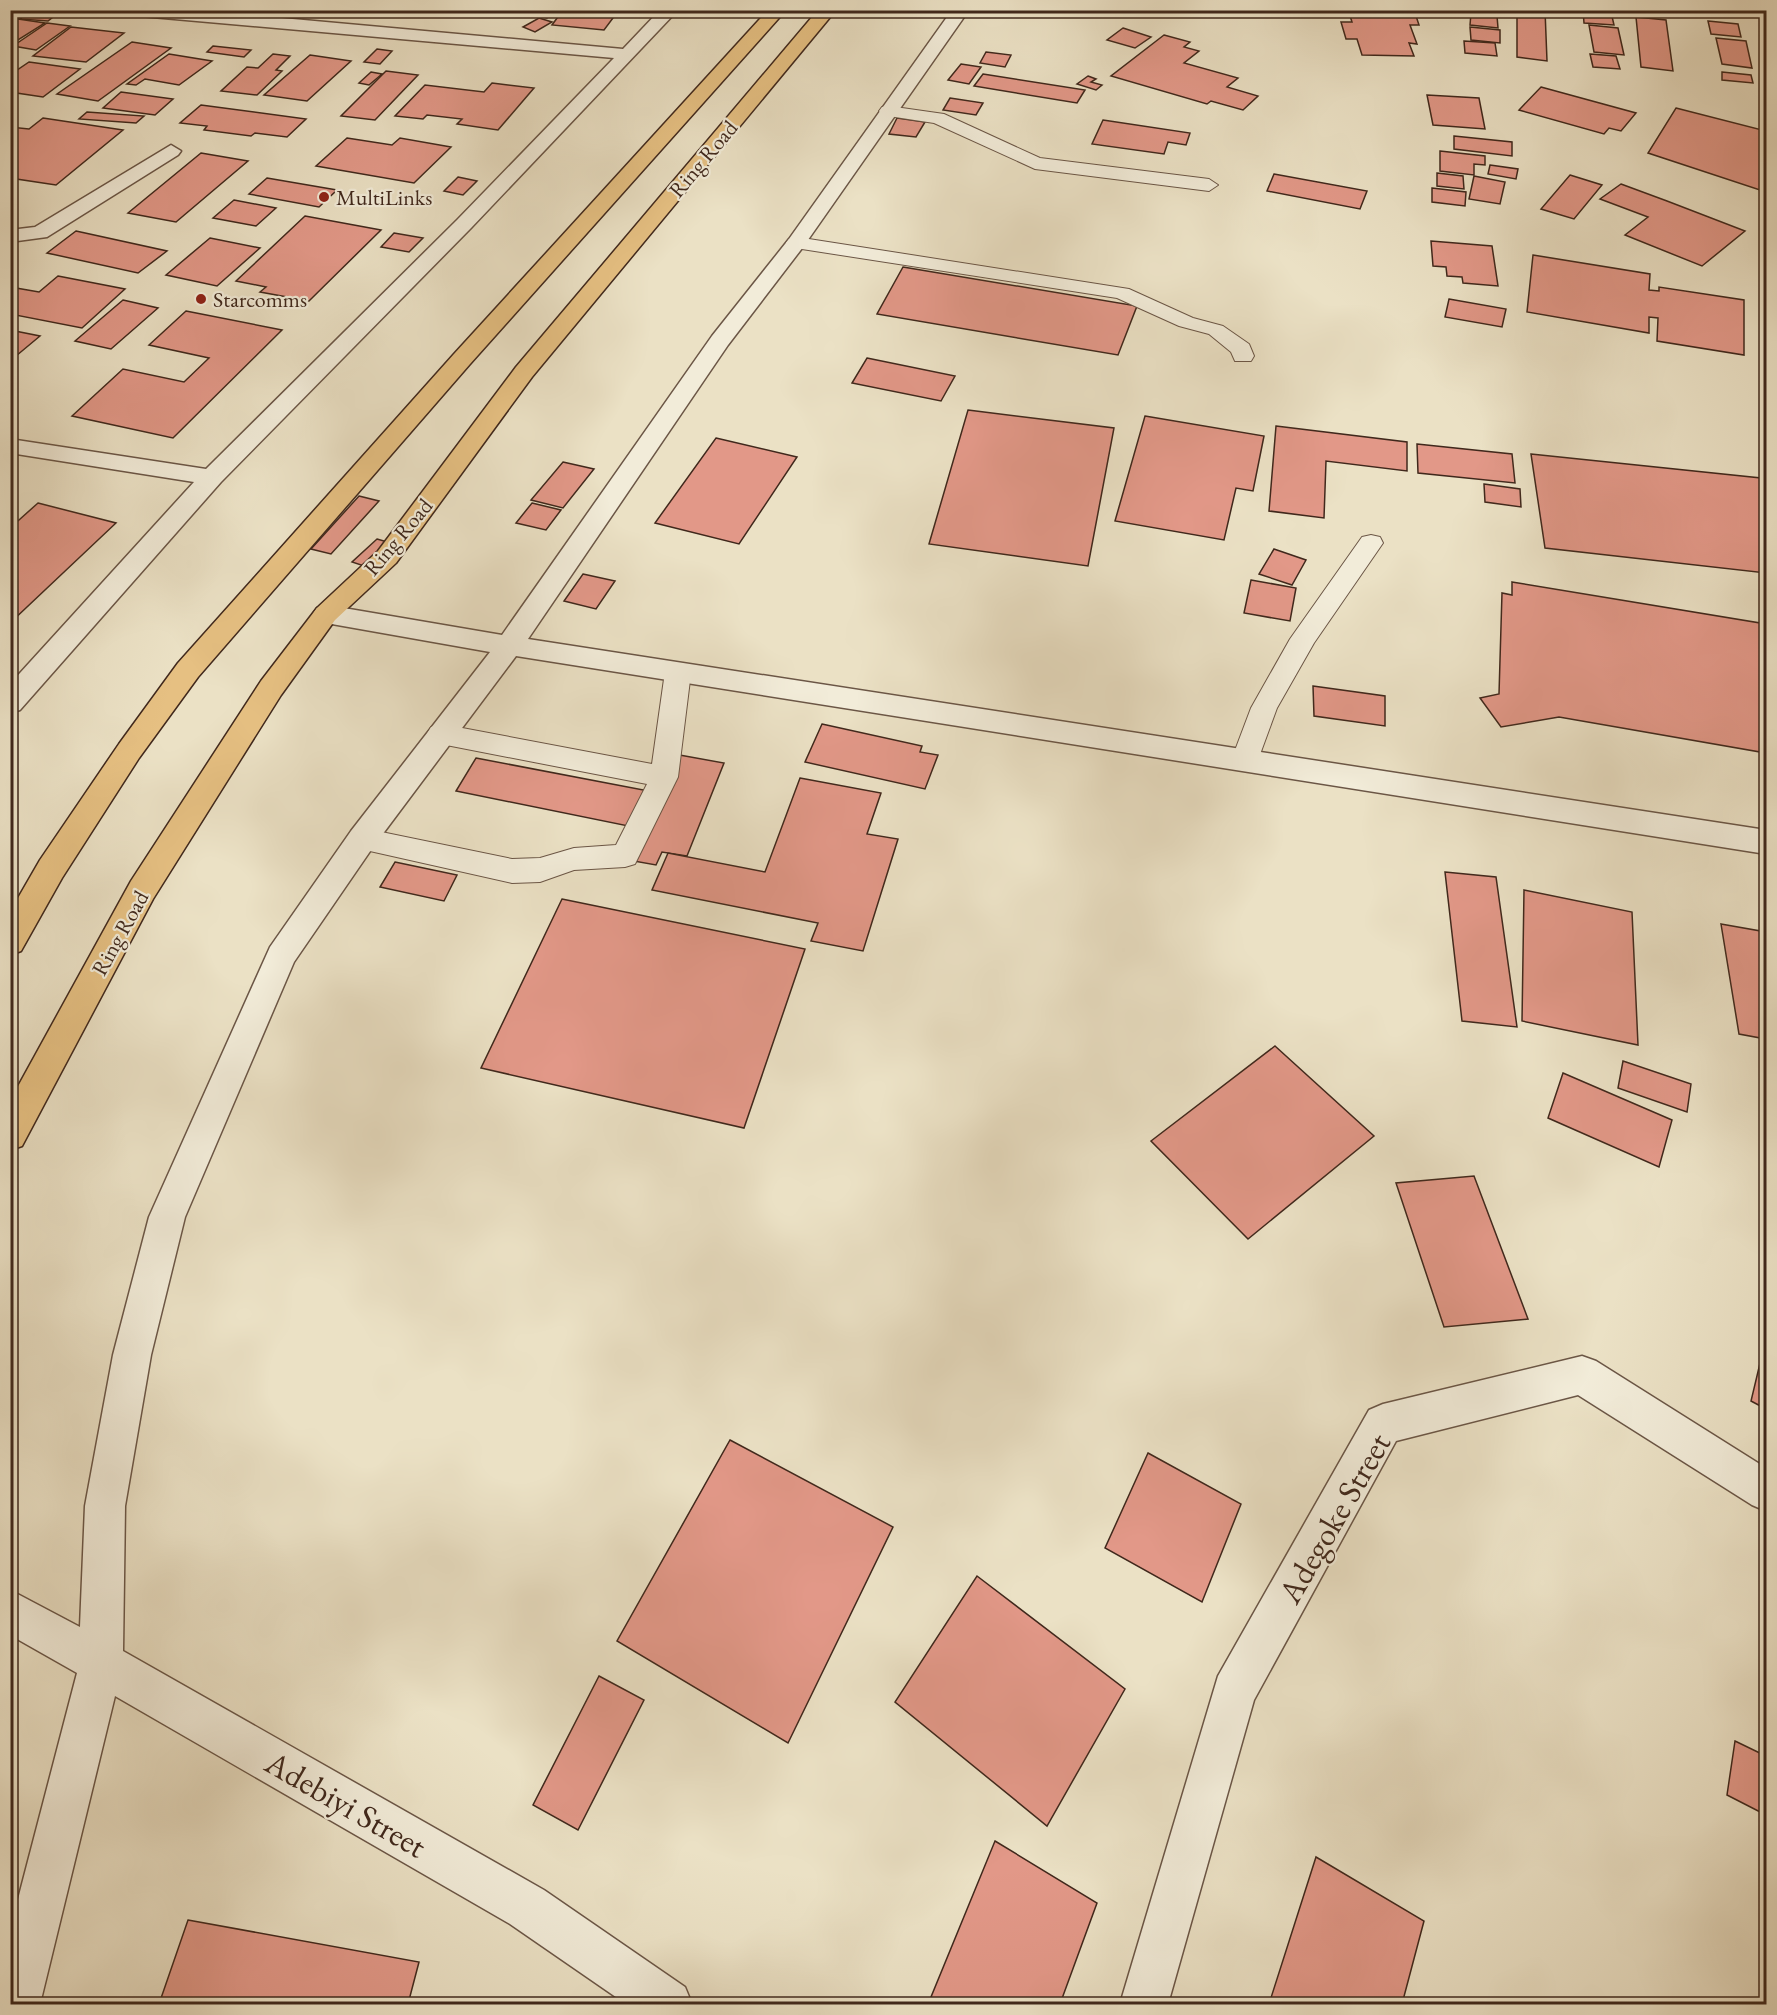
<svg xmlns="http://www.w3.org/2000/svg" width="1777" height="2015" font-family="'EB Garamond',serif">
<rect width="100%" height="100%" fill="#ebe1c5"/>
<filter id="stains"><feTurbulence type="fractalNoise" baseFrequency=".00333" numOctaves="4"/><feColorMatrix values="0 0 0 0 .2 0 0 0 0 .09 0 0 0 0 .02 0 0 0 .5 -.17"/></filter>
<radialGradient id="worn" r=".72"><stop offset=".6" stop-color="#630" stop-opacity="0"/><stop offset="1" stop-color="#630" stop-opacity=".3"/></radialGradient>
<g fill="#e29888" stroke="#40281c" stroke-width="1.5">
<path d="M 506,10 L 556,10 L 547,18 Z"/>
<path d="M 563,10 L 619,10 L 604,30 L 552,25 Z"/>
<path d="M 1334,10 L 1414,10 L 1419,25 L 1410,25 L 1417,44 L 1409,43 L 1414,56 L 1362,55 L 1357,39 L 1346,39 L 1341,22 L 1352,22 L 1349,13 L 1335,13 Z"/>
<path d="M 1517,10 L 1545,10 L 1547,61 L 1517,57 Z"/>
<path d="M 1583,10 L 1611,12 L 1614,25 L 1584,23 Z"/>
<path d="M 1471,13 L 1497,16 L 1498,28 L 1470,25 Z"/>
<path d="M 25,15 L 53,17 L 48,21 L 20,19 Z"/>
<path d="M 1636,17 L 1666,20 L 1673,71 L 1641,67 Z"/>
<path d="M 539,18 L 552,22 L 535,32 L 523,27 Z"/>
<path d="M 18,19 L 45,23 L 10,45 L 10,24 Z"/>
<path d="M 1708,21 L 1738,24 L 1741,37 L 1711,34 Z"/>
<path d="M 47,23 L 70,26 L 36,50 L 13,46 Z"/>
<path d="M 1589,25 L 1618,28 L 1624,55 L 1594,52 Z"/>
<path d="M 71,27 L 124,33 L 86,62 L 33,56 Z"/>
<path d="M 1470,27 L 1500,30 L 1500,43 L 1471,40 Z"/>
<path d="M 1123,28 L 1151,37 L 1135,48 L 1107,40 Z"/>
<path d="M 1760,30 L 1766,30 L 1766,62 Z"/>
<path d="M 1164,35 L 1190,42 L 1184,47 L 1199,51 L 1184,63 L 1238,78 L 1227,87 L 1258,96 L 1243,110 L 1211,101 L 1207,104 L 1111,76 Z"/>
<path d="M 1716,38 L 1746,41 L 1752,68 L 1722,64 Z"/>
<path d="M 1464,41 L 1495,43 L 1497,56 L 1465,53 Z"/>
<path d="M 132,42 L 171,48 L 98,101 L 57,94 Z"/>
<path d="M 213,46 L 251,50 L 244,57 L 207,52 Z"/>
<path d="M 377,49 L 392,51 L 380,64 L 364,62 Z"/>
<path d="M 986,52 L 1011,55 L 1005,67 L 980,63 Z"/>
<path d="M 169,54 L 212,61 L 179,85 L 145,79 L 136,85 L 127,84 Z"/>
<path d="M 273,54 L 290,56 L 276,70 L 282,71 L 257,95 L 221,91 L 247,67 L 258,68 Z"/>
<path d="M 1590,54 L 1616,56 L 1620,69 L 1593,67 Z"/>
<path d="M 310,55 L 351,61 L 307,101 L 264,95 Z"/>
<path d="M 29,62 L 80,69 L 43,97 L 10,92 L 10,75 Z"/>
<path d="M 961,64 L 981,67 L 969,84 L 948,80 Z"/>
<path d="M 386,71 L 418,75 L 375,120 L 341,116 Z"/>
<path d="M 371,72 L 382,74 L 369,85 L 359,83 Z"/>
<path d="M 1722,72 L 1751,75 L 1753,83 L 1722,80 Z"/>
<path d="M 983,74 L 1085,90 L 1077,103 L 974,86 Z"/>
<path d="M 1088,76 L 1096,79 L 1091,82 L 1102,85 L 1096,90 L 1077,84 Z"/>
<path d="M 492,83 L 534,88 L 498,130 L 457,124 L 462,119 L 427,115 L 423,119 L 395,116 L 425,85 L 484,92 Z"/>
<path d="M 1541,87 L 1636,113 L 1621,131 L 1609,128 L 1604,134 L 1519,110 Z"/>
<path d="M 121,92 L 173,99 L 155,115 L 103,108 Z"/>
<path d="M 1427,95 L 1479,98 L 1485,129 L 1433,125 Z"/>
<path d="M 950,98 L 983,103 L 976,115 L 943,110 Z"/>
<path d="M 201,105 L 306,119 L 287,137 L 255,133 L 251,136 L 204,130 L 207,126 L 180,123 Z"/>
<path d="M 1676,108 L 1766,131 L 1766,192 L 1648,153 Z"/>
<path d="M 87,112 L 144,116 L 136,123 L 79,119 Z"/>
<path d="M 43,118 L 123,130 L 56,185 L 10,178 L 10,127 L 29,129 Z"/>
<path d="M 897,118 L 925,122 L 916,137 L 889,134 Z"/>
<path d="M 1103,120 L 1190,133 L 1186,145 L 1168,142 L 1164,154 L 1092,144 Z"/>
<path d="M 1454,136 L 1512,142 L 1512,156 L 1454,149 Z"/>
<path d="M 347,138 L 392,145 L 400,138 L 451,147 L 414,183 L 316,166 Z"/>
<path d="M 1440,151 L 1485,156 L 1485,165 L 1474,164 L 1474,175 L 1440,171 Z"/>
<path d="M 201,153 L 248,161 L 176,222 L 128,213 Z"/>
<path d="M 1490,165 L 1518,169 L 1516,179 L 1488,174 Z"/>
<path d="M 1437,173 L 1463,176 L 1464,189 L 1437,186 Z"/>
<path d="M 1274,174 L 1367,191 L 1360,209 L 1267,191 Z"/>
<path d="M 1570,175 L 1602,185 L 1574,219 L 1541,209 Z"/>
<path d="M 1474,176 L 1505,182 L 1500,204 L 1469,199 Z"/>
<path d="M 458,177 L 477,181 L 463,195 L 444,191 Z"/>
<path d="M 267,178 L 337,190 L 319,207 L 249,194 Z"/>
<path d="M 1621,184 L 1667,201 L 1745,231 L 1702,266 L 1625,235 L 1648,217 L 1600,199 Z"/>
<path d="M 1432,188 L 1466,192 L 1465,206 L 1432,202 Z"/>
<path d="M 234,200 L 276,208 L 256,226 L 213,218 Z"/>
<path d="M 305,216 L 381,230 L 309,301 L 260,292 L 266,287 L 236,281 Z"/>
<path d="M 76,231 L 167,251 L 138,273 L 47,253 Z"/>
<path d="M 394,233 L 423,238 L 409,252 L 381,247 Z"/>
<path d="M 210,238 L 260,248 L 217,286 L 166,275 Z"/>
<path d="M 1431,241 L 1492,246 L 1498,286 L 1463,283 L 1462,277 L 1447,276 L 1446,267 L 1433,266 Z"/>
<path d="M 1533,255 L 1650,274 L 1649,290 L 1659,291 L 1659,287 L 1744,300 L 1744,355 L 1657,341 L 1658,318 L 1649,317 L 1649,333 L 1527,312 Z"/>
<path d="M 903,267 L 1137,306 L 1118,355 L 877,314 Z"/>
<path d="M 58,276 L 125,289 L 82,328 L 10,314 L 10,287 L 39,292 Z"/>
<path d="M 1449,299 L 1506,309 L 1502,327 L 1445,317 Z"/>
<path d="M 123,300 L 158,308 L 111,349 L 75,341 Z"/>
<path d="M 186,311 L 282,330 L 173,438 L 72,416 L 123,369 L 184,382 L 209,358 L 149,345 Z"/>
<path d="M 10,330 L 40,336 L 10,361 Z"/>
<path d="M 867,358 L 955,376 L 941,401 L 852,383 Z"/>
<path d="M 968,410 L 1114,428 L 1088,566 L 929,544 Z"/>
<path d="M 1145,416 L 1264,436 L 1253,491 L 1236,488 L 1224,540 L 1115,521 Z"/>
<path d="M 1276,426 L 1407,442 L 1407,471 L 1326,461 L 1324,518 L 1269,511 Z"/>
<path d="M 716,438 L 797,457 L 739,544 L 655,523 Z"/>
<path d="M 1417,444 L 1512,454 L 1515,483 L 1418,473 Z"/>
<path d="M 1531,454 L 1761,478 L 1766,498 L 1766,573 L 1545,548 Z"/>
<path d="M 563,462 L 594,469 L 563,508 L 531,500 Z"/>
<path d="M 1484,484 L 1520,489 L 1521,507 L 1485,502 Z"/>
<path d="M 359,496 L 379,501 L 331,554 L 311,549 Z"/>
<path d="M 38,503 L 116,523 L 10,623 L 10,528 Z"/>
<path d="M 532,503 L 561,510 L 546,530 L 516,523 Z"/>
<path d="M 377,539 L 391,543 L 367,567 L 352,562 Z"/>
<path d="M 1274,549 L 1306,560 L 1292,585 L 1259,574 Z"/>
<path d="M 583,574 L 615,581 L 596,609 L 564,601 Z"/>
<path d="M 1251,580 L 1296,588 L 1290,621 L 1244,613 Z"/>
<path d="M 1512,582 L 1766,624 L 1766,753 L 1559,717 L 1501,727 L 1480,698 L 1499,694 L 1502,593 L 1512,595 Z"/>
<path d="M 1313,686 L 1385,696 L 1385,726 L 1314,716 Z"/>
<path d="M 822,724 L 922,746 L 920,752 L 938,755 L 925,789 L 805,762 Z"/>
<path d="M 674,754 L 724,763 L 687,856 L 662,852 L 656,865 L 628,860 Z"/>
<path d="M 476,758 L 654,792 L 638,828 L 456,791 Z"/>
<path d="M 800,778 L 881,793 L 867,834 L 898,839 L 863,951 L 811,941 L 818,923 L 652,890 L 668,853 L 765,872 Z"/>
<path d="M 395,862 L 457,875 L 444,901 L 380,887 Z"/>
<path d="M 1445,872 L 1496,877 L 1517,1027 L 1462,1021 Z"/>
<path d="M 1524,890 L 1632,912 L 1638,1045 L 1522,1021 Z"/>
<path d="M 562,899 L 805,949 L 744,1128 L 481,1068 Z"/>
<path d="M 1721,924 L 1766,932 L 1766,1039 L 1739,1034 Z"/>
<path d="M 1275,1046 L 1374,1136 L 1248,1239 L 1151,1141 Z"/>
<path d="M 1623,1061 L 1691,1084 L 1687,1112 L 1618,1088 Z"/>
<path d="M 1563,1073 L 1672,1120 L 1659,1167 L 1548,1118 Z"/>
<path d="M 1474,1176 L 1528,1319 L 1444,1327 L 1396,1183 Z"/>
<path d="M 1766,1338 L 1766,1409 L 1751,1401 Z"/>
<path d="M 730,1440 L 893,1527 L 788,1743 L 617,1641 Z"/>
<path d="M 1148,1453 L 1241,1504 L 1202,1602 L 1105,1548 Z"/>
<path d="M 977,1576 L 1125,1689 L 1047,1826 L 895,1702 Z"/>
<path d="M 599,1676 L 644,1700 L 578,1830 L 533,1805 Z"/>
<path d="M 1735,1741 L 1766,1756 L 1766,1815 L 1727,1795 Z"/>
<path d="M 995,1841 L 1097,1903 L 1060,2004 L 944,2004 L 931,1997 Z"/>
<path d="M 1316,1857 L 1424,1921 L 1402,2004 L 1269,2004 Z"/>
<path d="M 188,1920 L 419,1962 L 408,2004 L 159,2004 Z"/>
</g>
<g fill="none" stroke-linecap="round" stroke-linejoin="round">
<g stroke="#6b5646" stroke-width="2">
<g id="service">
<path d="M 888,106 L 944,114 L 1040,158 L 1209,179 L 1218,185 L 1209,191 L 1035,169 L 934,123 L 882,115 L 879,111 L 882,107 Z"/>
<path d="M 796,237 L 1129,289 L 1193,318 L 1223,326 L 1249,344 L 1254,356 L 1251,361 L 1235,361 L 1231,352 L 1209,334 L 1179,326 L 1117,298 L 789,247 L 786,243 L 789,239 Z"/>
<path d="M 1371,535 L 1380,537 L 1383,543 L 1314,643 L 1277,708 L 1255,768 L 1245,771 L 1235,768 L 1231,761 L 1251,708 L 1290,639 L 1362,537 Z"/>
<path d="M 678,663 L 687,665 L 691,672 L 678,777 L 635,864 L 625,867 L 574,870 L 540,882 L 512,883 L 352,847 L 348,839 L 352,831 L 362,828 L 512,859 L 540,858 L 574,848 L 616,845 L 647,784 L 441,744 L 431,741 L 427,734 L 431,727 L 441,724 L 652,764 L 665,672 L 669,665 Z"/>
</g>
</g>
<g stroke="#6b5646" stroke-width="3">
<g id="minor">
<path d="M 121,10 L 192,10 L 623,49 L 660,10 L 678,10 L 471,228 L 221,482 L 20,710 L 10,713 L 10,684 L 194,482 L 10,453 L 10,439 L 206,469 L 457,220 L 614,58 L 129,15 Z"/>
<path d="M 952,10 L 969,10 L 803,247 L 728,345 L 528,639 L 1766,830 L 1766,854 L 516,656 L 373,847 L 294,962 L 185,1217 L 151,1355 L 125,1506 L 123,1651 L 544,1890 L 685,1987 L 692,2004 L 626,2004 L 510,1924 L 115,1696 L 40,2004 L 10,2004 L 10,1930 L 77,1673 L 10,1635 L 10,1590 L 80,1627 L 85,1506 L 113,1355 L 149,1217 L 270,947 L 351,831 L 490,652 L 326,623 L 317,620 L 313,614 L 317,608 L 326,605 L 502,635 L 712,336 L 789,239 Z"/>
<path d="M 171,145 L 181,151 L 178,155 L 47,237 L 10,242 L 10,230 L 35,227 Z"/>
<path d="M 1582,1356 L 1596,1361 L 1766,1468 L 1766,1511 L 1752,1505 L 1578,1395 L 1396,1441 L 1254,1700 L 1168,2004 L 1120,2004 L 1218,1676 L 1369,1410 L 1383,1404 Z"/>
</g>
</g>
<g stroke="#40281c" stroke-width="3">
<g id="primary">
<path d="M 768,10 L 786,10 L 470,364 L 198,677 L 139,758 L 62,878 L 21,951 L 10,955 L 10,912 L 40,860 L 119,744 L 178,663 L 454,354 Z"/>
<path d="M 818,10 L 836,10 L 532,377 L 396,563 L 335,620 L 281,695 L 153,899 L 22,1146 L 10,1150 L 10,1101 L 131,881 L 261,681 L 317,608 L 378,551 L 516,367 Z"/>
</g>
</g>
<use href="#service" fill="#f2ecd9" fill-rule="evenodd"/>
<use href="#minor" fill="#f2ecd9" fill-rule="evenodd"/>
<use href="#primary" fill="#e6c082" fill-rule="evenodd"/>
</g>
<g fill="#8f2418" stroke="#f2ecd9" stroke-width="2">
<circle cx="324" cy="197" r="6"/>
<circle cx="201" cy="299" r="6"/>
</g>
<g text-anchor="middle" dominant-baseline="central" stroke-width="4.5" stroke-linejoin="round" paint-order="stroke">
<g font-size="22" fill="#40281c" stroke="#f2ecd9">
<text transform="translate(703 159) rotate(-50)">Ring Road</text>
<text transform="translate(398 537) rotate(-50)">Ring Road</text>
<text transform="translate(120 933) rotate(-61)">Ring Road</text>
</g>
<g font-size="22" fill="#40281c" stroke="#f2ecd9" text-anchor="start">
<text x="336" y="197">MultiLinks</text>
<text x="213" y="299">Starcomms</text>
</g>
<g font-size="33" fill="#40281c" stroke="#f2ecd9">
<text transform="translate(1334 1518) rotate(-60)">Adegoke Street</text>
<text transform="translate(346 1804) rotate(30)">Adebiyi Street</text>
</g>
</g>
<rect width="1777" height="2015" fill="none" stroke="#ebe1c5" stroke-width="36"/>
<rect x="12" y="12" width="1753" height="1991" fill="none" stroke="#40281c" stroke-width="3"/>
<rect x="18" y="18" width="1741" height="1979" fill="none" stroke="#40281c" stroke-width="1.5"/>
<rect width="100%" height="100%" filter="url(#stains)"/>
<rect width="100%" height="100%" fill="url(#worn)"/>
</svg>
